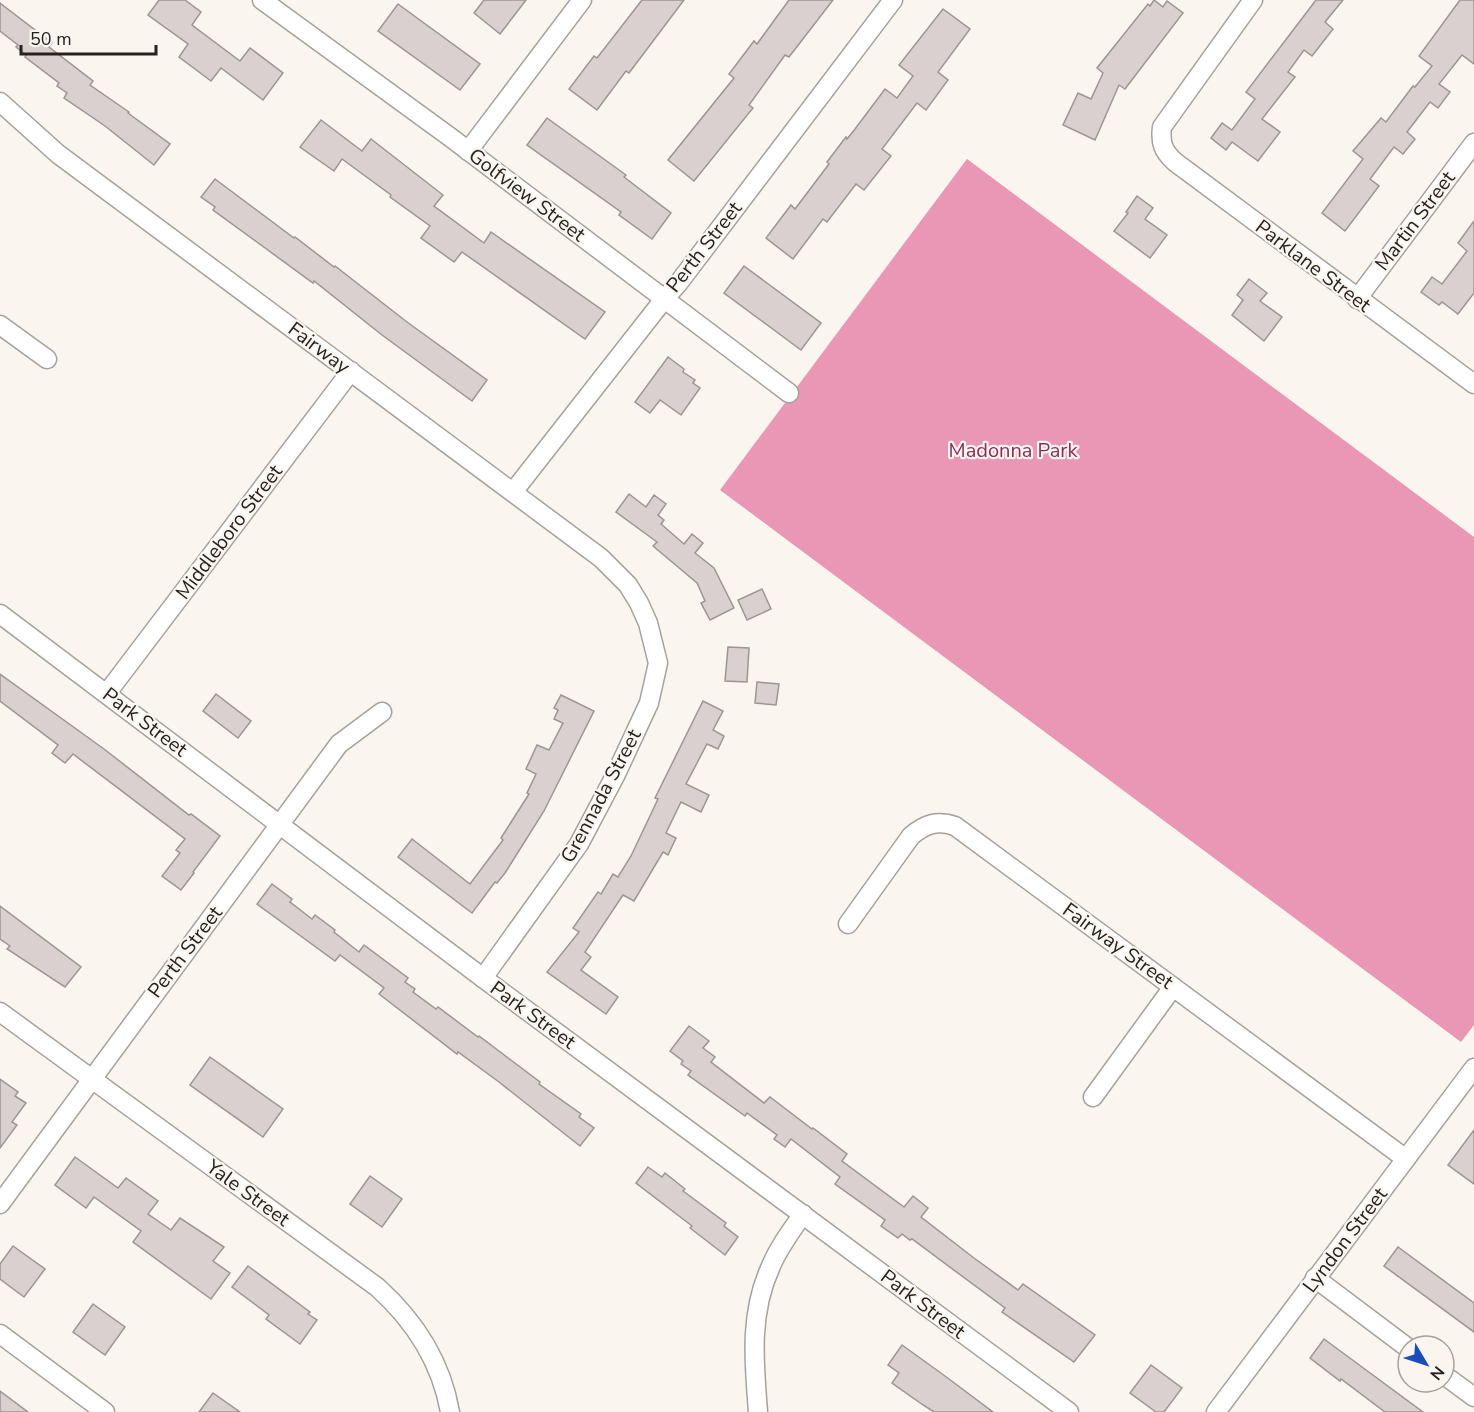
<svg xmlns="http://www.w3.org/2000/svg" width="1474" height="1412" font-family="'Nunito Sans',sans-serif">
<rect width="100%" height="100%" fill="#fbf5f0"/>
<path fill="#e997b4" d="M 967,159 L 1474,537 L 1474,1025 L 1461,1042 L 720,490 Z"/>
<g fill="#d9d0cf" stroke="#9d9594" stroke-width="1.5">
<path d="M 159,0 L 185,0 L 201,12 L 192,25 L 240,61 L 250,48 L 283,73 L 263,100 L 221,68 L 211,81 L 179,57 L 188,44 L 148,15 Z"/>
<path d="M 484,0 L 526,0 L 500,34 L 474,13 Z"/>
<path d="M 642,0 L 684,0 L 629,73 L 626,71 L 597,110 L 569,89 L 594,56 L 597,58 Z"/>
<path d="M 789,0 L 833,0 L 789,57 L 785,55 L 749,105 L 753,108 L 694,181 L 668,160 L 734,78 L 729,74 L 754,41 L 757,44 Z"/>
<path d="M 1154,0 L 1163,7 L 1167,1 L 1183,13 L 1125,89 L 1119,85 L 1095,140 L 1063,125 L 1078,93 L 1091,99 L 1103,73 L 1097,68 L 1148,4 L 1150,6 Z"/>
<path d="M 1316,0 L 1343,0 L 1325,22 L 1333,29 L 1312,56 L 1304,50 L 1288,72 L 1295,77 L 1262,119 L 1280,132 L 1258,161 L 1232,142 L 1226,150 L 1211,138 L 1222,123 L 1232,130 L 1255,99 L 1246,92 Z"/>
<path d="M 1460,0 L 1474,0 L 1474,64 L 1462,55 L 1439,84 L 1450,92 L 1438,108 L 1430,102 L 1407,132 L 1415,139 L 1403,154 L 1394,147 L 1370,179 L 1379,186 L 1345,231 L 1322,213 L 1363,159 L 1353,151 L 1381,118 L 1386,122 L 1413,86 L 1415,87 L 1432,66 L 1419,56 Z"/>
<path d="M 0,3 L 52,43 L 49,47 L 93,81 L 90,85 L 129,112 L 128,113 L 170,144 L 154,165 L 105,126 L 64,98 L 67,93 L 57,86 L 59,83 L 25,57 L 26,55 L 16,47 L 18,45 L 0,31 Z"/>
<path d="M 398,4 L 480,64 L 460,90 L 378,31 Z"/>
<path d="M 943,9 L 970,29 L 938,72 L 948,80 L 926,110 L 917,103 L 882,149 L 891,156 L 864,190 L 856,184 L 827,222 L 823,219 L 793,259 L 766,238 L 791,205 L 795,209 L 829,164 L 827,162 L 846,137 L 847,139 L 855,129 L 885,89 L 897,98 L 913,76 L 899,65 Z"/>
<path d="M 547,118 L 626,175 L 624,177 L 671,213 L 652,239 L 619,215 L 621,212 L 527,145 Z"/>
<path d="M 321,120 L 362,151 L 371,139 L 443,195 L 434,206 L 484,243 L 491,232 L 605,312 L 585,339 L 462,252 L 454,262 L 421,238 L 430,226 L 390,197 L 391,195 L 342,159 L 334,171 L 300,147 Z"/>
<path d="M 215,179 L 294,238 L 295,237 L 334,267 L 335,266 L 407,322 L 487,380 L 472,401 L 382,335 L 314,281 L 313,283 L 213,210 L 215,207 L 201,197 Z"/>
<path d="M 1137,196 L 1153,208 L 1145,219 L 1167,235 L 1150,258 L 1114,231 L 1128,213 L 1126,212 Z"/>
<path d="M 1474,221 L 1474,293 L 1458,314 L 1442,302 L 1439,305 L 1421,292 L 1432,277 L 1442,284 L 1467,251 L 1458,243 Z"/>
<path d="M 744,266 L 821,323 L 801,350 L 724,293 Z"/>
<path d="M 1249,279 L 1267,293 L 1260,301 L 1282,317 L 1264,341 L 1232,315 L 1243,300 L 1237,295 Z"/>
<path d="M 668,357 L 684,369 L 683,372 L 695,380 L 693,383 L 700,388 L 681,415 L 660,400 L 650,413 L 635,402 Z"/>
<path d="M 629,494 L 646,507 L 654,495 L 666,504 L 658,515 L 664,520 L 661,524 L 684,544 L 692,534 L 703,543 L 695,553 L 714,568 L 734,608 L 710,620 L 701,603 L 705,601 L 697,583 L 653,546 L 657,542 L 616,512 Z"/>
<path d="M 762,589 L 771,609 L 747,620 L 738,600 Z"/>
<path d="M 728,647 L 749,648 L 747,682 L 725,681 Z"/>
<path d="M 0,674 L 104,749 L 189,815 L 191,814 L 220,836 L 193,872 L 194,873 L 181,890 L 162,876 L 180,853 L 176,850 L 185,839 L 73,754 L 65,763 L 52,753 L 58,745 L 0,701 Z"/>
<path d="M 757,682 L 779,684 L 776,705 L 755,703 Z"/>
<path d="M 216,694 L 251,721 L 238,738 L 203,711 Z"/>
<path d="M 561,695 L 594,711 L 544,811 L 505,873 L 497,883 L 495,882 L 472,913 L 398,857 L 412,839 L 470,884 L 503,840 L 501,838 L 529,794 L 527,793 L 536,774 L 526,769 L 537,745 L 549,750 L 563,723 L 554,719 L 558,710 L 554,708 Z"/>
<path d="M 703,701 L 723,711 L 713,730 L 724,736 L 718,749 L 707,744 L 686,784 L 709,795 L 701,812 L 681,802 L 666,833 L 676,838 L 668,855 L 663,852 L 634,901 L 623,895 L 585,952 L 591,957 L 581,970 L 618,997 L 606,1014 L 547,972 L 579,932 L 573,928 L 598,892 L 601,894 L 613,874 L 618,877 L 631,856 L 658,799 L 655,798 Z"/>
<path d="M 272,884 L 292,899 L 290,902 L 312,919 L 315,915 L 335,930 L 334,932 L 359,952 L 364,945 L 408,978 L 405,982 L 415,989 L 413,992 L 436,1009 L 438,1007 L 478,1037 L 479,1036 L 540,1082 L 539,1084 L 581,1114 L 579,1117 L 594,1128 L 580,1146 L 499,1082 L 458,1052 L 457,1054 L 379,994 L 384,988 L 340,955 L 335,961 L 257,904 Z"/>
<path d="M 0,906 L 81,967 L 65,987 L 7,949 L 10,946 L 0,939 Z"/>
<path d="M 689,1026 L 709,1041 L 703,1048 L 715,1057 L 711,1062 L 764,1103 L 770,1097 L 812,1129 L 813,1128 L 847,1154 L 842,1161 L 904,1207 L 913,1196 L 928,1208 L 921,1217 L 974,1258 L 1018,1290 L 1023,1284 L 1095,1335 L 1074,1362 L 1002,1312 L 1005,1308 L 912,1239 L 910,1240 L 902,1234 L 898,1238 L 881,1226 L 885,1220 L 835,1184 L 840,1177 L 791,1139 L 785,1147 L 774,1139 L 777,1135 L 747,1113 L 745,1116 L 688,1075 L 691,1071 L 681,1064 L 683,1061 L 670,1051 Z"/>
<path d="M 210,1057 L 283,1109 L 263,1137 L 190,1085 Z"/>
<path d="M 0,1079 L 18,1092 L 15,1096 L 26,1103 L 12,1122 L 17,1125 L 0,1148 Z"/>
<path d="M 1474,1130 L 1474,1184 L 1448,1165 Z"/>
<path d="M 75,1157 L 118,1188 L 126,1178 L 158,1201 L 148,1214 L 171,1230 L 180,1218 L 224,1247 L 213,1261 L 230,1273 L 211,1299 L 133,1242 L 141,1231 L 94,1197 L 86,1208 L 55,1185 Z"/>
<path d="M 648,1167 L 662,1177 L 665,1173 L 685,1189 L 683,1191 L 726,1223 L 724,1226 L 738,1237 L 725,1255 L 690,1228 L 692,1226 L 636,1183 Z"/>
<path d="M 370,1176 L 402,1199 L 382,1227 L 350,1204 Z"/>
<path d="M 13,1246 L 45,1269 L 24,1297 L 0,1279 L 0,1264 Z"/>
<path d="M 1398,1247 L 1474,1303 L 1474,1332 L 1384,1266 Z"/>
<path d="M 248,1266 L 310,1312 L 308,1314 L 317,1320 L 300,1344 L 266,1319 L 269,1315 L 232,1287 Z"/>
<path d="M 93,1304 L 125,1327 L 105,1355 L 73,1332 Z"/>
<path d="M 1324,1339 L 1362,1367 L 1423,1412 L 1385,1412 L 1341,1379 L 1340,1381 L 1310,1358 Z"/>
<path d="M 902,1345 L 945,1376 L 993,1412 L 934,1412 L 923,1405 L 892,1383 L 899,1373 L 888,1365 Z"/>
<path d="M 1151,1365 L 1182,1388 L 1164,1412 L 1156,1412 L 1130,1393 Z"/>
<path d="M 0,1391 L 28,1412 L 0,1412 Z"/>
<path d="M 213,1393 L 240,1412 L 199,1412 Z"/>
</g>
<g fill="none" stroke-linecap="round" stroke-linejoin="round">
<g stroke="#a7a19c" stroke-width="21">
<g id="minor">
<path d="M 262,0 L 450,137 L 789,393"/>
<path d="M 1253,0 L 1162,127 C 1160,143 1163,151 1175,162 L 1474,384"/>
<path d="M 0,102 L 58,154 L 601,558 L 628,585 L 639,603 L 648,623 L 658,663 L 649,703 L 616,774 L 579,844 L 483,978"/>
<path d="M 468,151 L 582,0"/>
<path d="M 1357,299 L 1474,143"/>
<path d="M 0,325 L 47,359"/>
<path d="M 513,492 L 665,298 L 677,285 L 893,0"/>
<path d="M 0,614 L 483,978 L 1069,1412"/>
<path d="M 107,693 L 351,371"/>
<path d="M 848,924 L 911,836 C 925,824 937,820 955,826 L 1406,1159"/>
<path d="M 0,1012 L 377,1287 C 415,1321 441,1361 450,1412"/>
<path d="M 1093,1097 L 1173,987"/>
<path d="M 0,1204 L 339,744 L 382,712"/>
<path d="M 1315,1278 L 1408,1348"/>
<path d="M 0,1334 L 105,1412"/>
<path d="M 1444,1375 L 1474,1397"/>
<path d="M 758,1412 C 754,1362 749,1313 771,1266 C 779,1247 791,1231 803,1214"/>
<path d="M 1216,1412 L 1474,1068"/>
</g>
</g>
<use href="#minor" stroke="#fff" stroke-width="18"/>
</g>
<g text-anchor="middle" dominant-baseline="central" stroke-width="4.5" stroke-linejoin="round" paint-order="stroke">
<g font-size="20" fill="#252221" stroke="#fbf5f0">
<text transform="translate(527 195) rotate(37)">Golfview Street</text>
<text transform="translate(1415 221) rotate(-53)">Martin Street</text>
<text transform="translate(704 247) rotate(-52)">Perth Street</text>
<text transform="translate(1313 266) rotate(37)">Parklane Street</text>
<text transform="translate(319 348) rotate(37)">Fairway</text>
<text transform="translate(229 532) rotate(-53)">Middleboro Street</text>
<text transform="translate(145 722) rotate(37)">Park Street</text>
<text transform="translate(601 796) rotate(-62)">Grennada Street</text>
<text transform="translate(1118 946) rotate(36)">Fairway Street</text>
<text transform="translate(185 952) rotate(-53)">Perth Street</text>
<text transform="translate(533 1015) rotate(36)">Park Street</text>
<text transform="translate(248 1193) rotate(36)">Yale Street</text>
<text transform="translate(1345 1240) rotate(-53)">Lyndon Street</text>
<text transform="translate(923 1304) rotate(37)">Park Street</text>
</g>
<g font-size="20" fill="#8b2c56" stroke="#fbf5f0">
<text x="1013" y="450">Madonna Park</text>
</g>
</g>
<g transform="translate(1426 1364) rotate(129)"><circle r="28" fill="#fbf5f0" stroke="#a5a19d" stroke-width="1.5"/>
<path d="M0-4.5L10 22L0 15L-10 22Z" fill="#1a4dba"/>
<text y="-9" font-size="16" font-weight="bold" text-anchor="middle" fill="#252221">N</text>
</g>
<path d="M21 45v9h135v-9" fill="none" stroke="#252221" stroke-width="3"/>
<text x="30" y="45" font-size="18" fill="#252221" stroke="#fbf5f0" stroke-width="4.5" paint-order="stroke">50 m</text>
</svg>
